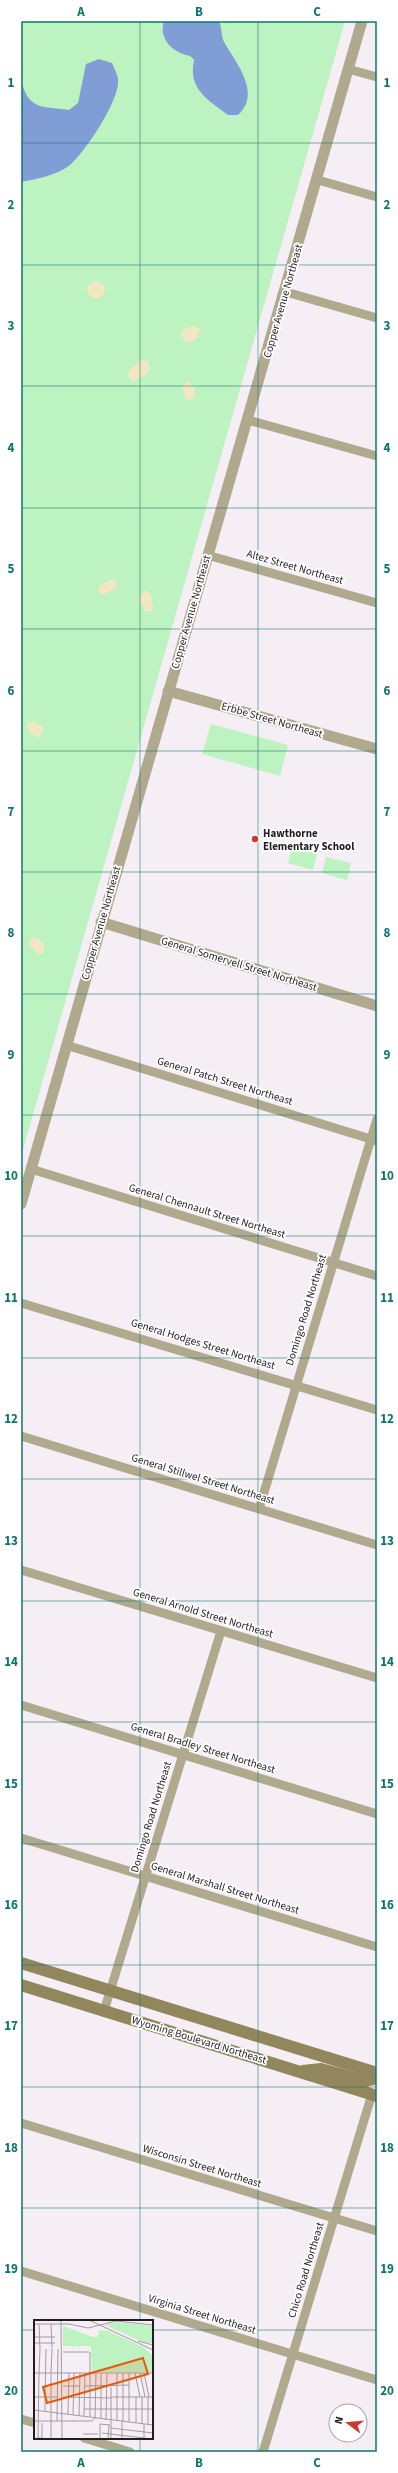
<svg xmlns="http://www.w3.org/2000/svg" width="398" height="2473" font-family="'Source Sans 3',sans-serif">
<rect width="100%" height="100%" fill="#f5eff5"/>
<g fill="#bdf2c1">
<path d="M 21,21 L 345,21 L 21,1157 Z"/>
<path d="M 211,724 L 288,745 L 280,776 L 202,754 Z"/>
<path d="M 292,847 L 317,854 L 313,870 L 288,863 Z"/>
<path d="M 326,857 L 351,863 L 347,880 L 322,873 Z"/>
</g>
<g fill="#f1e7c2">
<circle cx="96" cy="290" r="9"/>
<path d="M 195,326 L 200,329 L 197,338 L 191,342 L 185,342 L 181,334 L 184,328 Z"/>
<path d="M 140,360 L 148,361 L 150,369 L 146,375 L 133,381 L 129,378 L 128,372 Z"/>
<path d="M 186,382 L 190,382 L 194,388 L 195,396 L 192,400 L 186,400 L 182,386 Z"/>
<path d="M 111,579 L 117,580 L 115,590 L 101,595 L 98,592 L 99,586 Z"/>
<path d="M 145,591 L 151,594 L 153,610 L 150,612 L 145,611 L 140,602 L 140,595 Z"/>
<path d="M 34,721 L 44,728 L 40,737 L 34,736 L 26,728 L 28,722 Z"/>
<path d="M 35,937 L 44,943 L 44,951 L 40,955 L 29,946 L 30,940 Z"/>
</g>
<g fill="#819dd5">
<path d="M 164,21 L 219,21 C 222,28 221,36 224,42 C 236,63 262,93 238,115 L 228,115 C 207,99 188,89 194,60 C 191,55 188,56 183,54 C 168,49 159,35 164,21 Z"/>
<path d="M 99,59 L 112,63 C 114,68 118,75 118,80 C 120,100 85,152 70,165 C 57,175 37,179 21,182 L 21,81 C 30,111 42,106 69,110 L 78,103 L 86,64 Z"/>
</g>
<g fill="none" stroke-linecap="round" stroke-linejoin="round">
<g stroke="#b1a98d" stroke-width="9">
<path d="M 348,69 L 377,77"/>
<path d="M 318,180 L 377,197"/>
<path d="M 286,292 L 377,318"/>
<path d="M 248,420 L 377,456"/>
<path d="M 207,555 L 377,603"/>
<path d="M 66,1045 L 377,1141"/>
<path d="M 31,1169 L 377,1276"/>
<path d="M 21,1303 L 377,1410"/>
<path d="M 21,1436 L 377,1545"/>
<path d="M 259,1509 L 377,1119"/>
<path d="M 21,1570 L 377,1678"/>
<path d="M 21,1705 L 377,1814"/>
<path d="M 21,1838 L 377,1947"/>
<path d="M 104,2011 L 221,1631"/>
<path d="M 21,2123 L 377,2231"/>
<path d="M 21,2271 L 377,2380"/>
<path d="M 21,2419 L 35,2423"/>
<path d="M 84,2438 L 130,2452"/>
<path d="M 263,2452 L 372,2094"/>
</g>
<g stroke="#b1a98d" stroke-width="11">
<path d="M 168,691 L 377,749"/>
<path d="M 101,922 L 377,1006"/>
<path d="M 21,1204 L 362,21"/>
</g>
<g stroke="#92865c" stroke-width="12">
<path d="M 21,1963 L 377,2073"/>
<path d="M 21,1985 L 377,2096"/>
<path d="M 303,2071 L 321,2069 L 365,2081 L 374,2079 L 377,2073"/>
</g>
</g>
<path fill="none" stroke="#0f766e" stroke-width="1" stroke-opacity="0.55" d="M 140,21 L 140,2321M 258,21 L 258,2452M 21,143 L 377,143M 21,265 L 377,265M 21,386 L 377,386M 21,508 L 377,508M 21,629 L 377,629M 21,751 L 377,751M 21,872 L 377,872M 21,994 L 377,994M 21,1115 L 377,1115M 21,1236 L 377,1236M 21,1358 L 377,1358M 21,1479 L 377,1479M 21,1601 L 377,1601M 21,1722 L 377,1722M 21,1844 L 377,1844M 21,1965 L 377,1965M 21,2087 L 377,2087M 21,2208 L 377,2208M 21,2330 L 35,2330M 152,2330 L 377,2330M 140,2438 L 140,2452"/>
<circle fill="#c93b2f" stroke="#fff" stroke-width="1.5" cx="255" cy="839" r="4"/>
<g text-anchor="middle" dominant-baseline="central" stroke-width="3.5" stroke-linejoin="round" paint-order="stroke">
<g font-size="11" fill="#211f21" stroke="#fff">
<text transform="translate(283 301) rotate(-74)">Copper Avenue Northeast</text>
<text transform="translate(295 567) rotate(16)">Altez Street Northeast</text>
<text transform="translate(191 612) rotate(-74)">Copper Avenue Northeast</text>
<text transform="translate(272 720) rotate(16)">Erbbe Street Northeast</text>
<text transform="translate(101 923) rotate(-74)">Copper Avenue Northeast</text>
<text transform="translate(239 964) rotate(17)">General Somervell Street Northeast</text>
<text transform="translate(225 1081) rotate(17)">General Patch Street Northeast</text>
<text transform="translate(207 1211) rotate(17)">General Chennault Street Northeast</text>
<text transform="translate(306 1310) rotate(-73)">Domingo Road Northeast</text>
<text transform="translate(203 1344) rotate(17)">General Hodges Street Northeast</text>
<text transform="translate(203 1479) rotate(17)">General Stillwel Street Northeast</text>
<text transform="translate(203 1613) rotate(17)">General Arnold Street Northeast</text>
<text transform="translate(203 1748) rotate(17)">General Bradley Street Northeast</text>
<text transform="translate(151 1817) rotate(-73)">Domingo Road Northeast</text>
<text transform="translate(225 1888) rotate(17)">General Marshall Street Northeast</text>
<text transform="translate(199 2040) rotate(17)">Wyoming Boulevard Northeast</text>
<text transform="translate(202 2166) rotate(17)">Wisconsin Street Northeast</text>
<text transform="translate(306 2270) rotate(-73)">Chico Road Northeast</text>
<text transform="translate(202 2314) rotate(17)">Virginia Street Northeast</text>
</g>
<g font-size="11" font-weight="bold" fill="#211f21" stroke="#fff" text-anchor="start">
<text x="263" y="833">Hawthorne<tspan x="263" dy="13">Elementary School</tspan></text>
</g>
</g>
<g transform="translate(34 2320)">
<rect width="119" height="119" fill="#f5eff5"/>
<path d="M 81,2 L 119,6 L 119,23 L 111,23 L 71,5 ZM 29,6 L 59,17 L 64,17 L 65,10 L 74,11 L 109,27 L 119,36 L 119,52 L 58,52 L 57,26 L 45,26 L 44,30 L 44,26 L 29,26 Z" fill="#bdf2c1"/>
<path fill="none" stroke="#a09ca0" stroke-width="1" d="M 27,0 L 28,119M 55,0 L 119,30M 0,4 L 35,4 L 54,8 L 82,1 L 119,5M 5,4 L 6,29M 17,4 L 18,28M 0,17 L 21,17M 104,21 L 119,25M 0,23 L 21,23M 29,32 L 55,32M 0,53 L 119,53M 5,53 L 6,29M 17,53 L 18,29M 83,53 L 83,101M 89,53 L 89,101M 95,53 L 95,102M 101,53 L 106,77M 106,53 L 111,77M 110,53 L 115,77M 29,66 L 45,66M 51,66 L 95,65M 77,67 L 77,119M 0,77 L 24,77M 11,77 L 12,29M 29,77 L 77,78M 77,77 L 119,77M 102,77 L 102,103M 108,77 L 108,103M 114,77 L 114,104M 50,89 L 119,89M 0,90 L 119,105M 11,91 L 11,77M 34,94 L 35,53M 39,95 L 40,53M 45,96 L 46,53M 50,96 L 51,53M 56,97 L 56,32M 61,98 L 62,53M 67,98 L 67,53M 72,100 L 73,53M 0,101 L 58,101 L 61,98M 23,101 L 24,29M 77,108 L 119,113M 68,113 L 118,119M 49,114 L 64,114M 4,118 L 8,118 L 8,103M 110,118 L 110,104M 4,119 L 5,53M 17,119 L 17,54M 66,119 L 66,104 L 76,105M 74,119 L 75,105M 88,119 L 88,101"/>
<path fill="#e8590c" fill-opacity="0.15" stroke="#e8590c" stroke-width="2" d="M 109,38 L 114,54 L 13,83 L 9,67 Z"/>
<rect width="119" height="119" fill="none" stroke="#211f21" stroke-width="2"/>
</g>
<rect width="398" height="2473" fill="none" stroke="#ffffff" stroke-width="44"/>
<g transform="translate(348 2423) rotate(286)"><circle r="19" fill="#ffffff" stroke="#a6a5a6"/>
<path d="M0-3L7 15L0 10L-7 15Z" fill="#c93b2f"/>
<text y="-6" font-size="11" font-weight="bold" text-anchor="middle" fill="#211f21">N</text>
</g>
<rect x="22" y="22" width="354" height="2429" fill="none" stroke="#0f766e" stroke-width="1.5"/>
<g font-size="13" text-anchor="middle" font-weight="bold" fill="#0f766e">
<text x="81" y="16">A</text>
<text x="199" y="16">B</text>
<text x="317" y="16">C</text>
<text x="11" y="87">1</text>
<text x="387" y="87">1</text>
<text x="11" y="209">2</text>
<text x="387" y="209">2</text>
<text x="11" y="330">3</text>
<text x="387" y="330">3</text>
<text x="11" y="452">4</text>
<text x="387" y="452">4</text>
<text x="11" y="573">5</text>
<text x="387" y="573">5</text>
<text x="11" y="695">6</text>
<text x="387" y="695">6</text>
<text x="11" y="816">7</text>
<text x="387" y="816">7</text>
<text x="11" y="937">8</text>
<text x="387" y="937">8</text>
<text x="11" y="1059">9</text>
<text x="387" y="1059">9</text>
<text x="11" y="1180">10</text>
<text x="387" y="1180">10</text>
<text x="11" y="1302">11</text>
<text x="387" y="1302">11</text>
<text x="11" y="1423">12</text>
<text x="387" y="1423">12</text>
<text x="11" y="1545">13</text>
<text x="387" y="1545">13</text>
<text x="11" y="1666">14</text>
<text x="387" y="1666">14</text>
<text x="11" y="1788">15</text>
<text x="387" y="1788">15</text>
<text x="11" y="1909">16</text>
<text x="387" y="1909">16</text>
<text x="11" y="2030">17</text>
<text x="387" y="2030">17</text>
<text x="11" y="2152">18</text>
<text x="387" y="2152">18</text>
<text x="11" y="2273">19</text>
<text x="387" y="2273">19</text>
<text x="11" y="2395">20</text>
<text x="387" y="2395">20</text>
<text x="81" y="2467">A</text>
<text x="199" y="2467">B</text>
<text x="317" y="2467">C</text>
</g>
</svg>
